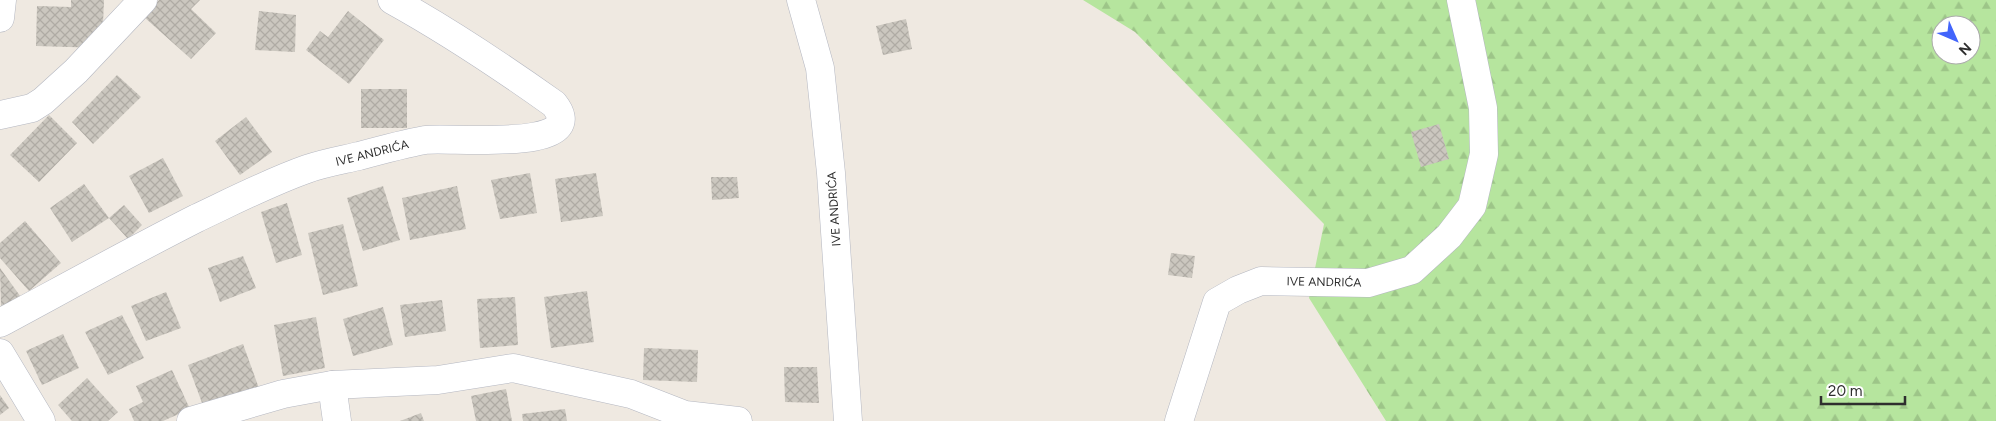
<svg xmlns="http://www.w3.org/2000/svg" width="1996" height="421" font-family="Figtree,sans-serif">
<defs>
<pattern id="forest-firs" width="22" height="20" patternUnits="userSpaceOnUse" patternTransform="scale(1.25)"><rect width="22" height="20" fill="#b6e59e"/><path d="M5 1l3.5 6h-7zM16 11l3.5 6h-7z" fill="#9dc588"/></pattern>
<pattern id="building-cross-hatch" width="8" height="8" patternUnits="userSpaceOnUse" patternTransform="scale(1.25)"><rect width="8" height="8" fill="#cbc7bf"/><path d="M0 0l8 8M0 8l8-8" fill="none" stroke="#afaba4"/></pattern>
</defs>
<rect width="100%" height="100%" fill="#efe9e1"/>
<path fill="url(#forest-firs)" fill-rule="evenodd" d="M 1083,0 L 1996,0 L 1996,421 L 1386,421 L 1309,298 L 1324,224 L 1135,32 ZM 1941,25 L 1971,25 L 1971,55 L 1941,55 Z"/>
<g fill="url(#building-cross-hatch)">
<path d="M 71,0 L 104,0 L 102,48 L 36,46 L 37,6 L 71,7 Z"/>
<path d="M 159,0 L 200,0 L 191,9 L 216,33 L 191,59 L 144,17 Z"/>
<path d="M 259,11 L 296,15 L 295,52 L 255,50 Z"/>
<path d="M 348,11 L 384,40 L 349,84 L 306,50 L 320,31 L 328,37 Z"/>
<path d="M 906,19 L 912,49 L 883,55 L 876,26 Z"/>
<path d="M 117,75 L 141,97 L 93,144 L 72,122 Z"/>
<rect x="361" y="89" width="46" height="39"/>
<path d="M 49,115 L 77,143 L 39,182 L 10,155 Z"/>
<path d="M 246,117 L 272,152 L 240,175 L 215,141 Z"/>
<path d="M 1439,124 L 1449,159 L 1421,167 L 1411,132 Z"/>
<path d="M 163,158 L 183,196 L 149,213 L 129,176 Z"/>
<path d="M 530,173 L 537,213 L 500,219 L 491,180 Z"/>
<path d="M 596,173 L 603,216 L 561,222 L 555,179 Z"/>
<path d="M 711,177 L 737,177 L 739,198 L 712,200 Z"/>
<path d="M 84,184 L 109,218 L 124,205 L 142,225 L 128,239 L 109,218 L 72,242 L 50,208 Z"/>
<path d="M 383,186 L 400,240 L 363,251 L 347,198 Z"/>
<path d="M 457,186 L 466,229 L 410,240 L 402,198 Z"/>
<path d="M 287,203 L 302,255 L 276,263 L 261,212 Z"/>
<path d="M 25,221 L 61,263 L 29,291 L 0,258 L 0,243 Z"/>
<path d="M 343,224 L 358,286 L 323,295 L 308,233 Z"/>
<path d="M 1171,253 L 1195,256 L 1192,278 L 1168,275 Z"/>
<path d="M 243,256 L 256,288 L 220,302 L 208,268 Z"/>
<path d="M 0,268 L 23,300 L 1,307 Z"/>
<path d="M 587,291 L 594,342 L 551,348 L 544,297 Z"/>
<path d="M 166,292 L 181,328 L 146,341 L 131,306 Z"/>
<path d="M 515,297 L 518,345 L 480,348 L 477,299 Z"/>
<path d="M 442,300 L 446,331 L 405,337 L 400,305 Z"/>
<path d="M 383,307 L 393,345 L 353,356 L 343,319 Z"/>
<path d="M 122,315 L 144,358 L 108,375 L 85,332 Z"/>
<path d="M 316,317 L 325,368 L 283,376 L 274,325 Z"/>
<path d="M 63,334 L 79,368 L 42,385 L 26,351 Z"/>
<path d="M 243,344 L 260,391 L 205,411 L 188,365 Z"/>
<path d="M 644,348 L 698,350 L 697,382 L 643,380 Z"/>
<path d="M 784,367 L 817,367 L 819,403 L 785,402 Z"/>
<path d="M 172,370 L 190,409 L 163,421 L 134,421 L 129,409 L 143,402 L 136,386 Z"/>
<path d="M 87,378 L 118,412 L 108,421 L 72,421 L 58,405 Z"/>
<path d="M 506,389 L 512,421 L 476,421 L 471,396 Z"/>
<path d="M 0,395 L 9,408 L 0,415 Z"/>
<path d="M 565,409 L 567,421 L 523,421 L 522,414 Z"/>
<path d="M 421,413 L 424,421 L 400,421 Z"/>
</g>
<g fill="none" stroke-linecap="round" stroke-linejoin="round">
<g stroke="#b4b7c1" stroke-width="29">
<g id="minor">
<path d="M 801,0 L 820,68 L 831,173 L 848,421"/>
<path d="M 0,18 L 2,0"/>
<path d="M 0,115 L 32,108 L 43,101 L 76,71 L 143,0"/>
<path d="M 0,323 C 65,288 130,252 197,218 C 233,201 270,182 307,169 C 324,163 342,160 359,156 C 381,150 403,144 425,140 C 445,136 594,154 554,104 C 502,67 448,31 392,0"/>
<path d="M 0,353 L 41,421"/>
<path d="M 332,385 L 337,421"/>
<path d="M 191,421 L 283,394 L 332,385 L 438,380 L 513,368 L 631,394 L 685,415 L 738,421"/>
<path d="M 1179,421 L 1217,302 L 1238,290 L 1261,281 L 1368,283 L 1412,270 L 1449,236 L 1472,206 L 1484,154 L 1483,108 L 1461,0"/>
</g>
</g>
<use href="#minor" stroke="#fff" stroke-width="28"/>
</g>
<g text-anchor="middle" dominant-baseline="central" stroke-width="4" stroke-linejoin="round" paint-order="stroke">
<g font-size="12" fill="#2e2e2e" stroke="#fff">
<text transform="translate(372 153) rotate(-14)">IVE ANDRIĆA</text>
<text transform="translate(834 209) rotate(-94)">IVE ANDRIĆA</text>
<text transform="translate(1324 282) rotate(1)">IVE ANDRIĆA</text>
</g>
</g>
<g transform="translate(1956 40) rotate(135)"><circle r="24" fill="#ffffff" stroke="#ababab"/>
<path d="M0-4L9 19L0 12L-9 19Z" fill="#4264fb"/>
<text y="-8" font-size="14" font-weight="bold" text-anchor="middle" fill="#2e2e2e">N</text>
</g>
<path d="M1821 396v8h84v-8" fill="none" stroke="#2e2e2e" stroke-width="2.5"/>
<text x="1828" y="396" font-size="15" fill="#2e2e2e" stroke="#ffffff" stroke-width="4" paint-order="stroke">20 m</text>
</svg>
